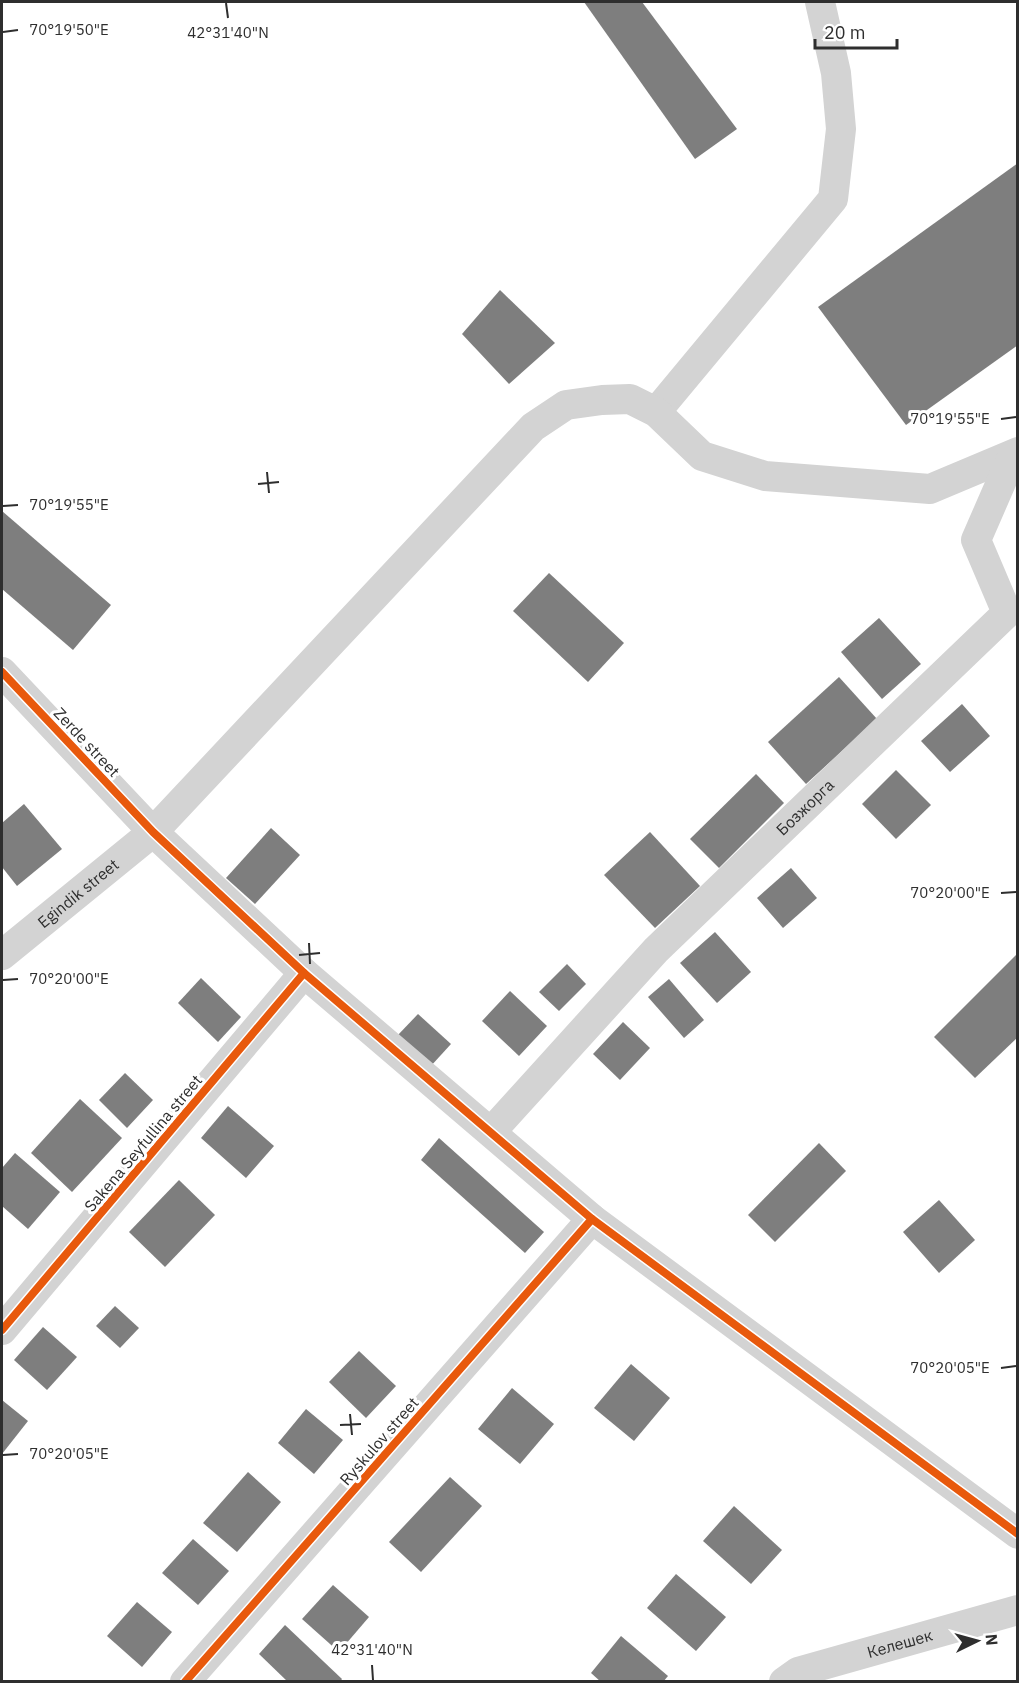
<svg xmlns="http://www.w3.org/2000/svg" width="1019" height="1683" font-family="'IBM Plex Sans',sans-serif">
<rect width="100%" height="100%" fill="#fff"/>
<g fill="#7e7e7e">
<path d="M 584,2 L 642,2 L 737,129 L 695,159 Z"/>
<path d="M 1018,163 L 1018,345 L 906,425 L 818,307 Z"/>
<path d="M 500,290 L 555,343 L 509,384 L 462,334 Z"/>
<path d="M 2,511 L 111,605 L 73,650 L 2,589 Z"/>
<path d="M 549,573 L 624,643 L 588,682 L 513,611 Z"/>
<path d="M 879,618 L 921,664 L 882,699 L 841,652 Z"/>
<path d="M 839,677 L 877,719 L 806,784 L 768,742 Z"/>
<path d="M 962,704 L 990,736 L 950,772 L 921,741 Z"/>
<path d="M 896,770 L 931,805 L 896,839 L 862,804 Z"/>
<path d="M 756,774 L 784,803 L 719,868 L 690,839 Z"/>
<path d="M 24,804 L 62,849 L 17,886 L 2,867 L 2,823 Z"/>
<path d="M 271,828 L 300,855 L 255,904 L 226,878 Z"/>
<path d="M 650,832 L 700,886 L 655,928 L 604,875 Z"/>
<path d="M 791,868 L 817,898 L 783,928 L 757,898 Z"/>
<path d="M 715,932 L 751,972 L 717,1003 L 680,963 Z"/>
<path d="M 1018,953 L 1018,1037 L 975,1078 L 934,1037 Z"/>
<path d="M 567,964 L 586,984 L 559,1011 L 539,992 Z"/>
<path d="M 201,978 L 241,1017 L 218,1042 L 178,1003 Z"/>
<path d="M 669,979 L 704,1020 L 684,1038 L 648,997 Z"/>
<path d="M 510,991 L 547,1026 L 519,1056 L 482,1021 Z"/>
<path d="M 418,1014 L 451,1044 L 430,1067 L 397,1036 Z"/>
<path d="M 623,1022 L 650,1048 L 620,1080 L 593,1054 Z"/>
<path d="M 125,1073 L 153,1100 L 127,1128 L 99,1100 Z"/>
<path d="M 80,1099 L 122,1138 L 72,1192 L 31,1153 Z"/>
<path d="M 228,1106 L 274,1146 L 246,1178 L 201,1138 Z"/>
<path d="M 439,1138 L 544,1232 L 525,1253 L 421,1160 Z"/>
<path d="M 819,1143 L 846,1171 L 775,1242 L 748,1215 Z"/>
<path d="M 15,1153 L 60,1192 L 28,1229 L 2,1206 L 2,1168 Z"/>
<path d="M 179,1180 L 215,1215 L 165,1267 L 129,1232 Z"/>
<path d="M 939,1200 L 975,1240 L 939,1273 L 903,1232 Z"/>
<path d="M 115,1306 L 139,1328 L 120,1348 L 96,1326 Z"/>
<path d="M 43,1327 L 77,1357 L 47,1390 L 14,1360 Z"/>
<path d="M 359,1351 L 396,1386 L 366,1418 L 329,1382 Z"/>
<path d="M 631,1364 L 670,1398 L 634,1441 L 594,1408 Z"/>
<path d="M 512,1388 L 554,1424 L 520,1464 L 478,1429 Z"/>
<path d="M 2,1400 L 28,1421 L 2,1454 Z"/>
<path d="M 306,1409 L 343,1440 L 314,1474 L 278,1443 Z"/>
<path d="M 248,1472 L 281,1502 L 237,1552 L 203,1523 Z"/>
<path d="M 450,1477 L 482,1506 L 421,1572 L 389,1542 Z"/>
<path d="M 734,1506 L 782,1550 L 751,1584 L 703,1541 Z"/>
<path d="M 193,1539 L 229,1571 L 198,1605 L 162,1573 Z"/>
<path d="M 676,1574 L 726,1617 L 696,1651 L 647,1608 Z"/>
<path d="M 333,1585 L 369,1617 L 339,1652 L 302,1619 Z"/>
<path d="M 137,1602 L 172,1632 L 142,1667 L 107,1636 Z"/>
<path d="M 285,1625 L 342,1679 L 340,1682 L 288,1682 L 259,1654 Z"/>
<path d="M 621,1636 L 668,1676 L 663,1682 L 601,1682 L 591,1673 Z"/>
</g>
<g fill="none" stroke-linecap="round" stroke-linejoin="round">
<g stroke="#d3d3d3" stroke-width="30">
<path d="M 656,412 L 833,199 L 841,129 L 836,73 L 820,2"/>
<path d="M 2,672 L 153,832 L 304,973 L 592,1219 L 1018,1534"/>
<path id="s1" d="M 2,955 L 153,832 L 533,427 L 566,405 L 602,400 L 630,399 L 656,412 L 702,456 L 765,476 L 930,489 L 1018,452"/>
<path id="s2" d="M 491,1132 L 656,950 L 1007,613 L 976,540 L 1013,455"/>
<path d="M 2,1330 L 304,973"/>
<path d="M 185,1682 L 592,1219"/>
<path id="s3" d="M 784,1682 L 798,1672 L 1018,1610"/>
</g>
<g stroke="#fff" stroke-width="11">
<g id="cycleway">
<path d="M 2,672 L 153,832 L 304,973 L 592,1219 L 1018,1534"/>
<path d="M 2,1330 L 304,973"/>
<path d="M 185,1682 L 592,1219"/>
</g>
</g>
<use href="#cycleway" stroke="#e8590c" stroke-width="8"/>
</g>
<path fill="none" stroke="#2e2e2e" stroke-width="2" d="M 226,3 L 228,18M 3,32 L 18,30M 1001,419 L 1016,417M 267,472 L 269,493M 258,484 L 279,482M 3,506 L 18,505M 1001,893 L 1016,892M 309,943 L 310,964M 299,955 L 320,953M 3,980 L 18,979M 1001,1368 L 1016,1366M 350,1414 L 352,1435M 340,1425 L 361,1424M 3,1455 L 18,1454M 372,1665 L 373,1680"/>
<g text-anchor="middle" dominant-baseline="central" stroke-width="6" stroke-linejoin="round" paint-order="stroke">
<g font-size="16" fill="#2e2e2e" stroke="#fff">
<text transform="translate(87 742) rotate(47)">Zerde street</text>
<text stroke="none"><textPath href="#s2" startOffset="452">Бозжорга</textPath></text>
<text stroke="none"><textPath href="#s1" startOffset="98">Egindik street</textPath></text>
<text transform="translate(143 1143) rotate(-50)">Sakena Seyfullina street</text>
<text transform="translate(379 1441) rotate(-49)">Ryskulov street</text>
<text stroke="none"><textPath href="#s3" startOffset="123">Келешек</textPath></text>
</g>
</g>
<g font-size="15" text-anchor="middle" fill="#2e2e2e" stroke="#fff" stroke-width="6" stroke-linejoin="round" paint-order="stroke">
<text x="69" y="35">70°19'50"E</text>
<text x="228" y="38">42°31'40"N</text>
<text x="950" y="424">70°19'55"E</text>
<text x="69" y="510">70°19'55"E</text>
<text x="950" y="898">70°20'00"E</text>
<text x="69" y="984">70°20'00"E</text>
<text x="950" y="1373">70°20'05"E</text>
<text x="69" y="1459">70°20'05"E</text>
<text x="372" y="1655">42°31'40"N</text>
</g>
<rect width="1019" height="1683" fill="none" stroke="#2e2e2e" stroke-width="6"/>
<g transform="translate(977 1641) rotate(85)" stroke="#ffffff" stroke-width="4.5" paint-order="stroke">
<path d="M0-4.5L10 22L0 15L-10 22Z" fill="#2e2e2e"/>
<text y="-9" font-size="16" font-weight="bold" text-anchor="middle" fill="#2e2e2e">N</text>
</g>
<path d="M815 39v9h82v-9" fill="none" stroke="#2e2e2e" stroke-width="3"/>
<text x="824" y="39" font-size="18" fill="#2e2e2e" stroke="#ffffff" stroke-width="4.5" paint-order="stroke">20 m</text>
</svg>
